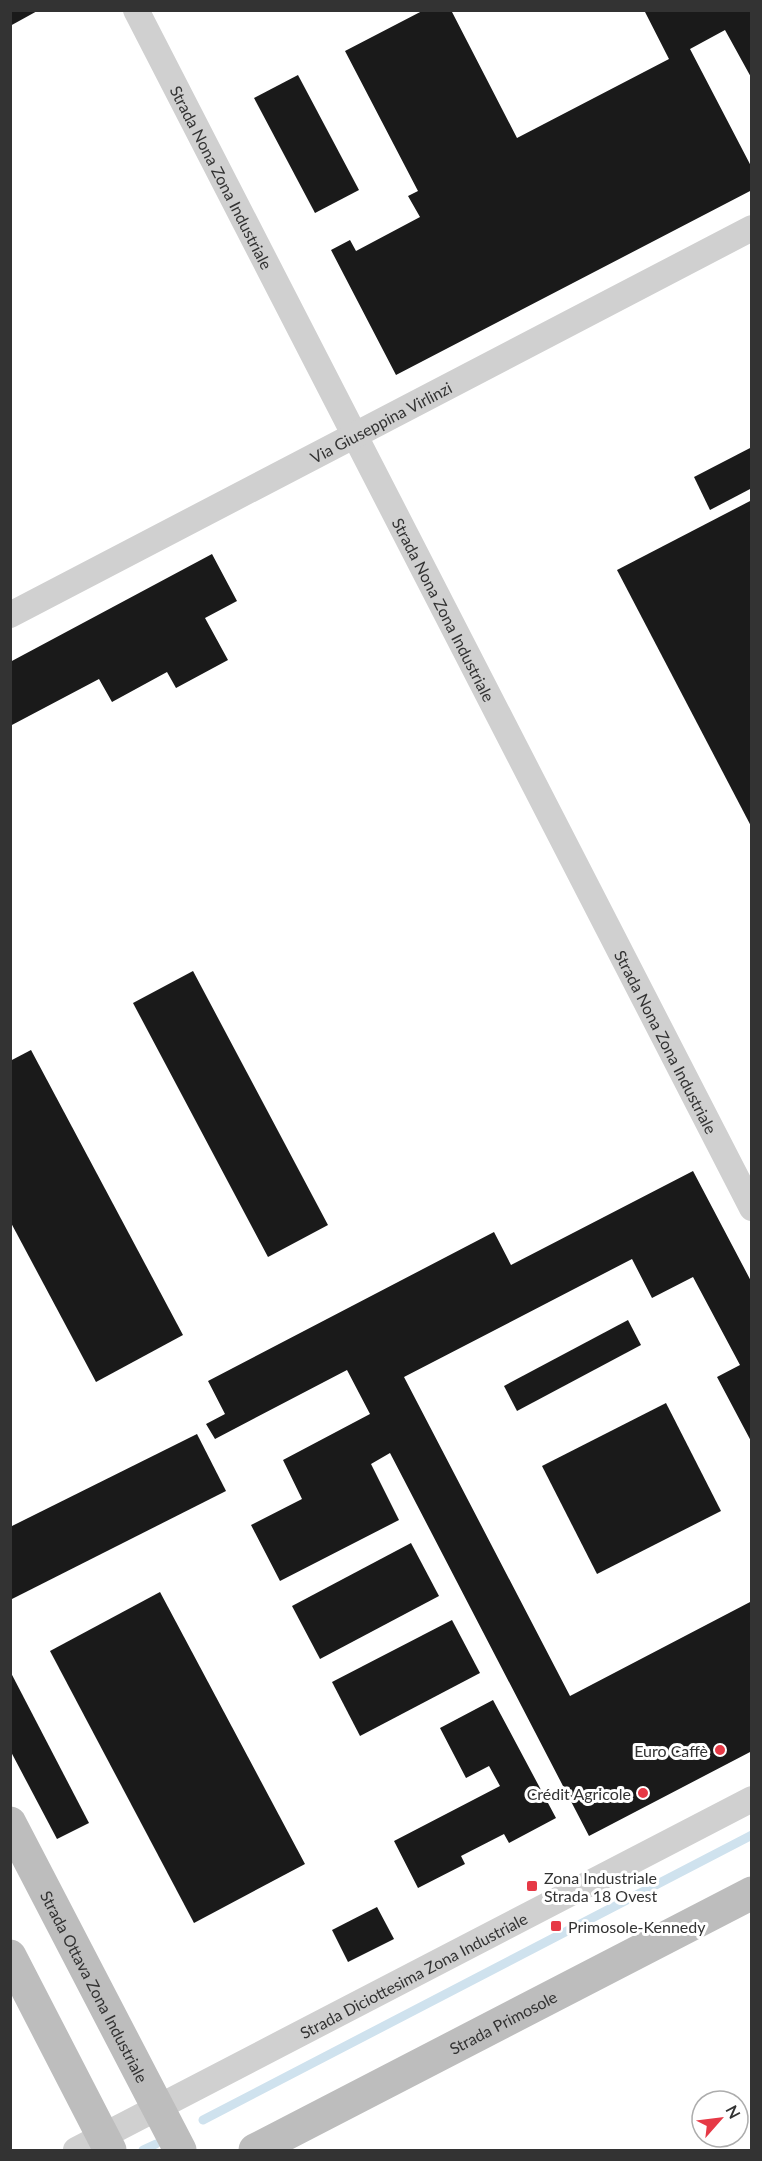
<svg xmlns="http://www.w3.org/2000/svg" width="762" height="2161" font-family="Lato,sans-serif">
<rect width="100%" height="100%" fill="#fff"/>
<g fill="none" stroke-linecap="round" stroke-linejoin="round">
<g stroke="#cfe2ee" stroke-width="9">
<path d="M 203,2120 L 752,1835"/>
<path d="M 143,2150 L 156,2144"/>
</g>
</g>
<g fill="#1a1a1a">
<path d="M 10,10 L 39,10 L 10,26 Z"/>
<path d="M 424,10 L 451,10 L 517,138 L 669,59 L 644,10 L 752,10 L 752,79 L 725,30 L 690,49 L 752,168 L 752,190 L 396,375 L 331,250 L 350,240 L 356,251 L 420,217 L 408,196 L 418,191 L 345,51 Z"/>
<path d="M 298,75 L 359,190 L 315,213 L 254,98 Z"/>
<path d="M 752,447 L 752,488 L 710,510 L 694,477 Z"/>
<path d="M 752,500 L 752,828 L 617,570 Z"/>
<path d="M 212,554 L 237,601 L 205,618 L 228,660 L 176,688 L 167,672 L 112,702 L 99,679 L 10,726 L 10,662 Z"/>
<path d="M 193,971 L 328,1225 L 268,1257 L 133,1003 Z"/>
<path d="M 31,1050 L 183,1335 L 96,1382 L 10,1221 L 10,1061 Z"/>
<path d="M 693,1171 L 752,1283 L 752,1443 L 717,1377 L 740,1365 L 693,1277 L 652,1298 L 632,1259 L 404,1377 L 570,1696 L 752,1601 L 752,1751 L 589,1836 L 390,1453 L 371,1464 L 399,1520 L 280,1581 L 251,1525 L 302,1499 L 283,1460 L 370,1414 L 347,1370 L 215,1439 L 206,1424 L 225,1414 L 208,1381 L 494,1232 L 511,1265 Z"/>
<path d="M 628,1320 L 641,1345 L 517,1411 L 504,1386 Z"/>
<path d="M 666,1403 L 721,1511 L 597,1574 L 542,1466 Z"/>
<path d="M 197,1434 L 226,1491 L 10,1600 L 10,1527 Z"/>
<path d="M 411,1543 L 439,1596 L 320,1659 L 292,1606 Z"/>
<path d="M 160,1592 L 305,1864 L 194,1923 L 50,1651 Z"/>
<path d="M 452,1620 L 480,1673 L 360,1736 L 332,1682 Z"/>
<path d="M 10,1671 L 89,1823 L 57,1839 L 10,1750 Z"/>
<path d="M 493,1700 L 556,1818 L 509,1843 L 504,1834 L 461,1856 L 465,1864 L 418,1888 L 394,1841 L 500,1786 L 489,1766 L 466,1778 L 440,1728 Z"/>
<path d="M 377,1907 L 394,1939 L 348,1962 L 332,1930 Z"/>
</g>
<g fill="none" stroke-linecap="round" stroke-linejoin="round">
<g stroke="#d0d0d0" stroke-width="26">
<path id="s1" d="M 136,10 L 752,1208"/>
<path id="s2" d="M 10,615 L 752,228"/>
<path id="s3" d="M 76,2150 L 752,1799"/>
</g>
<g stroke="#bdbdbd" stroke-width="33">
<path id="s4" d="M 10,1823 L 180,2150"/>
<path d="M 10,1956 L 110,2150"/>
<path id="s5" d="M 255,2150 L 752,1893"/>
</g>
</g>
<g fill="#e63946" stroke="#fff" stroke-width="2">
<circle cx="720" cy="1750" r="6"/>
<circle cx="643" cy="1793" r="6"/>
<rect x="526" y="1880" width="12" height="12" rx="3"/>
<rect x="550" y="1920" width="12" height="12" rx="3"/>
</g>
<g text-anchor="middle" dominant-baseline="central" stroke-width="6" stroke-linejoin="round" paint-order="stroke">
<g font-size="16" fill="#333" stroke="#fff">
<text stroke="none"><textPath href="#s1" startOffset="188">Strada Nona Zona Industriale</textPath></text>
<text stroke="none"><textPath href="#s2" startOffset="418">Via Giuseppina Virlinzi</textPath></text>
<text stroke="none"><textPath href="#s1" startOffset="674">Strada Nona Zona Industriale</textPath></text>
<text stroke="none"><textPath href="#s1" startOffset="1160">Strada Nona Zona Industriale</textPath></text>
<text stroke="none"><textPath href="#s3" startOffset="380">Strada Diciottesima Zona Industriale</textPath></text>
<text stroke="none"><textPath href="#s4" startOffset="184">Strada Ottava Zona Industriale</textPath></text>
<text stroke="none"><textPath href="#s5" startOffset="279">Strada Primosole</textPath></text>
</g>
<g font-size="16" fill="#333" stroke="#fff" text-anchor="end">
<text x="708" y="1750">Euro Caffè</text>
<text x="631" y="1793">Crédit Agricole</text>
<text x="544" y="1877" text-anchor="start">Zona Industriale<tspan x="544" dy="18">Strada 18 Ovest</tspan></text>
<text x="568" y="1926" text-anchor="start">Primosole-Kennedy</text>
</g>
</g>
<rect width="762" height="2161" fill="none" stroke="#333333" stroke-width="24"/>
<g transform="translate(720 2119) rotate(62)"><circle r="28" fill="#ffffff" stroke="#adadad" stroke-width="1.5"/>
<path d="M0-4.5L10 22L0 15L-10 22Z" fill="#e63946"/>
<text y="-9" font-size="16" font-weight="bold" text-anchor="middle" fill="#333333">N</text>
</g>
</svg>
